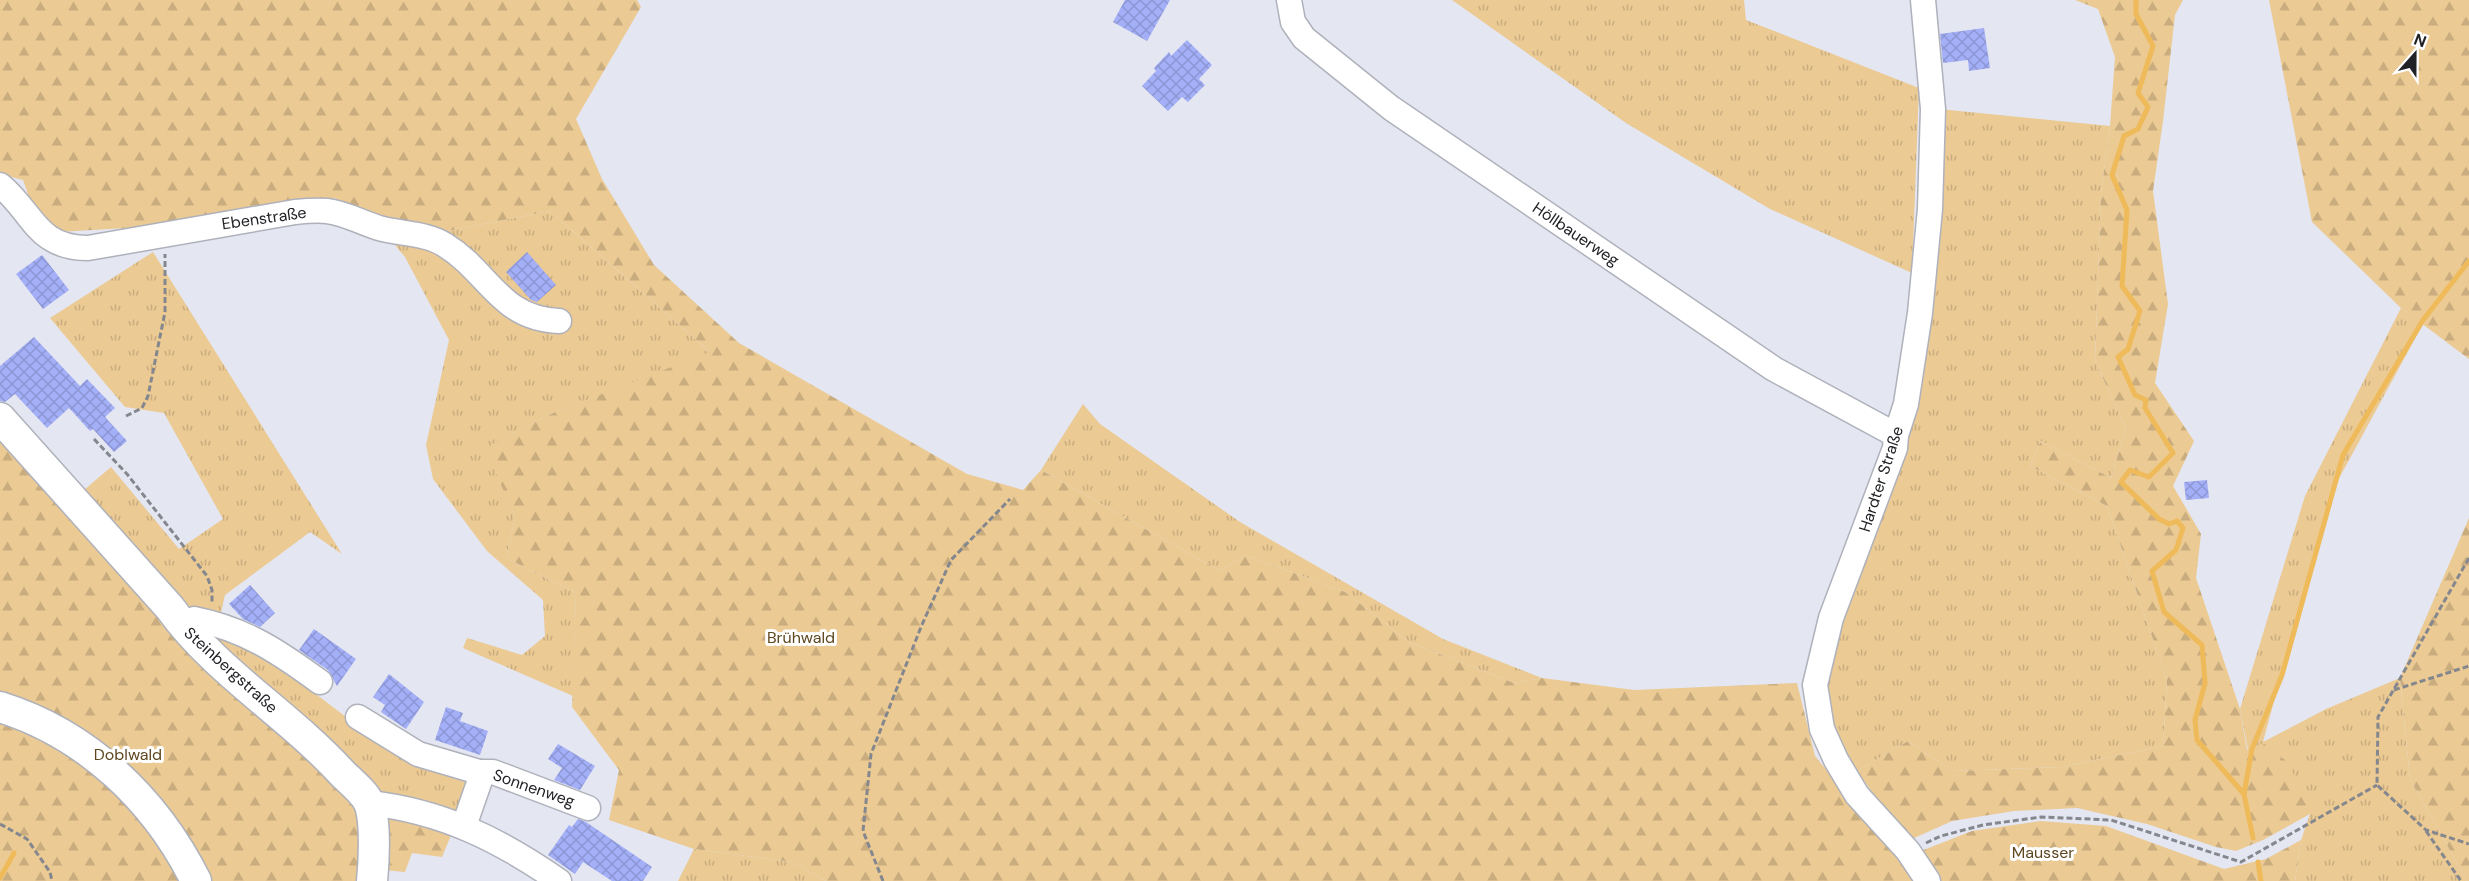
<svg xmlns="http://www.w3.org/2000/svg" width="2469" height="881" font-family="'DM Sans',sans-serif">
<defs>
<pattern id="grass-tufts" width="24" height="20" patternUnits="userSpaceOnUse" patternTransform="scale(1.5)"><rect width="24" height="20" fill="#ebca93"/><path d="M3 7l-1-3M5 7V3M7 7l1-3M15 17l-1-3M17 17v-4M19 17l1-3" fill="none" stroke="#c9ad7f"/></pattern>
<pattern id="forest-firs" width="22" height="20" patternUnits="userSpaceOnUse" patternTransform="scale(1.5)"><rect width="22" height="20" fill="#ebca93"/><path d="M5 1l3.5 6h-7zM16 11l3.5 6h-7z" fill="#c9ad7f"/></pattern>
<pattern id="building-cross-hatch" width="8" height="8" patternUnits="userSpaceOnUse" patternTransform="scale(1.5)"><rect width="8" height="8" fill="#a3aff7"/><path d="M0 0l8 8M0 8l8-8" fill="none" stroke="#8c96d4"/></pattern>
</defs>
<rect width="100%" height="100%" fill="#e4e6f1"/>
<g fill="url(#grass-tufts)">
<path d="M 1452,0 L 1744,0 L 1746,20 L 1919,88 L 1912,273 L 1770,209 L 1626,123 Z"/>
<path d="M 1939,109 L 2110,126 L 2101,193 L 2095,361 L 2126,428 L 2111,478 L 2041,441 L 2030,466 L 2107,506 L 2167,680 L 2163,746 L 2062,767 L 1953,771 L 1908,741 L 1857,771 L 1841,749 L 1825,710 L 1826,666 L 1911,409 Z"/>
<path d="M 550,211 L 711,353 L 553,413 L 486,448 L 515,517 L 506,558 L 576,593 L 573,696 L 463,648 L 467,638 L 522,655 L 545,636 L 543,600 L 487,551 L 433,479 L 426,445 L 449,340 L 405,257 L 375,221 L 438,233 Z"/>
<path d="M 153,252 L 342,554 L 310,532 L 225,595 L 220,617 L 263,654 L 350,720 L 465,774 L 471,785 L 458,816 L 368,790 L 220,651 L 77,496 L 111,467 L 179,549 L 223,519 L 164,413 L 125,407 L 50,318 Z"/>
<path d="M 2401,308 L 2423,324 L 2330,495 L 2263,742 L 2326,709 L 2400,678 L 2410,779 L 2467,881 L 2295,881 L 2301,840 L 2310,814 L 2248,750 L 2240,709 L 2305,496 Z"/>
<path d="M 1083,404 L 1100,424 L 1240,522 L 1443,639 L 1542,678 L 1514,683 L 1409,642 L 1345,592 L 1246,555 L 1220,571 L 1041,470 Z"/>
<path d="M 694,849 L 792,862 L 826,881 L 678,881 Z"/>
</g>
<g fill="url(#forest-firs)">
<path d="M 0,0 L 637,0 L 641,7 L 576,119 L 602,179 L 654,265 L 739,343 L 967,474 L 1023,490 L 1041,470 L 1220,571 L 1246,555 L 1345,592 L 1409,642 L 1514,683 L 1542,678 L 1634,690 L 1797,683 L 1815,756 L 1906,867 L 1915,881 L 826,881 L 792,862 L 694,849 L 609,820 L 619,770 L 572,707 L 576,593 L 506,558 L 515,517 L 485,448 L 553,413 L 710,352 L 550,211 L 438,233 L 375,221 L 335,198 L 211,223 L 42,233 L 23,180 L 0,174 Z"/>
<path d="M 2075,0 L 2183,0 L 2175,15 L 2163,121 L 2153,191 L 2168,304 L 2155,383 L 2194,441 L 2173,486 L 2201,534 L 2196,578 L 2240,709 L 2247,750 L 2263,743 L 2289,763 L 2310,814 L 2263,840 L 2236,851 L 2216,847 L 2147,824 L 2077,808 L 2014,811 L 1952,821 L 1912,839 L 1880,803 L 1857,771 L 1908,741 L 1953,771 L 2062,767 L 2163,746 L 2167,680 L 2107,506 L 2030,466 L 2041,441 L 2111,478 L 2126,428 L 2095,361 L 2101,193 L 2110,126 L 2115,57 L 2098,9 Z"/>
<path d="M 2269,0 L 2469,0 L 2469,359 L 2401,308 L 2312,222 Z"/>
<path d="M 0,431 L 361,805 L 366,849 L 356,881 L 0,881 Z"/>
<path d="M 2469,518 L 2469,881 L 2467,881 L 2410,779 L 2400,678 Z"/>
<path d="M 385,817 L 454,828 L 442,857 L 412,853 L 405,872 L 384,870 Z"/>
<path d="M 2041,821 L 2106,826 L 2224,869 L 2266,859 L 2301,840 L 2295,881 L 1941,881 L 1921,851 L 1972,831 Z"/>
</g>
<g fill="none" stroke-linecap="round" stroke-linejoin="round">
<g stroke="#efba59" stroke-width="5">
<path d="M 2136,0 L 2136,14 L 2153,46 L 2138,93 L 2148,107 L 2138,129 L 2124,136 L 2112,175 L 2127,210 L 2122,286 L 2140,311 L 2128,349 L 2118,357 L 2135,395 L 2146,400 L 2145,408 L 2173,453 L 2149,477 L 2130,470 L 2121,482 L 2159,519 L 2169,524 L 2177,521 L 2183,528 L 2176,550 L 2152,571 L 2164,612 L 2202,645 L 2205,683 L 2195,720 L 2197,740 L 2244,794 L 2253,838"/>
<path d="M 2244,794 L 2252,749 L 2282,675 L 2343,455 L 2423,320 L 2469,261"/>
<path d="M 2258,862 L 2261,881"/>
<path d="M 0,878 L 14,853"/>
</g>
</g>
<g fill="url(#building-cross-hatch)">
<path d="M 1125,0 L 1170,0 L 1147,41 L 1113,22 Z"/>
<path d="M 1984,28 L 1990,68 L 1969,71 L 1968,60 L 1943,63 L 1940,34 Z"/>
<path d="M 1187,40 L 1212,65 L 1199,79 L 1205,85 L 1188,102 L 1182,97 L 1168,111 L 1142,86 L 1156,71 L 1154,68 L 1169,52 L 1171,56 Z"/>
<path d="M 527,252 L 556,285 L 537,302 L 531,300 L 506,272 Z"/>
<path d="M 42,255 L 69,290 L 43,309 L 16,274 Z"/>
<path d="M 34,337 L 80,386 L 87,379 L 115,408 L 105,417 L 127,441 L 114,452 L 93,429 L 90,431 L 69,408 L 47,428 L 15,394 L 5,402 L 0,401 L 0,366 Z"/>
<path d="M 2207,480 L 2209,498 L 2186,500 L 2184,482 Z"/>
<path d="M 250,585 L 275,613 L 260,627 L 243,619 L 229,604 Z"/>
<path d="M 314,629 L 356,659 L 337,686 L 328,670 L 299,650 Z"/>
<path d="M 389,674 L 424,702 L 406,729 L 381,712 L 385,705 L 373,697 Z"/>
<path d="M 446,707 L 463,713 L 460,721 L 488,731 L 480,755 L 435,740 Z"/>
<path d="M 558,744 L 595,766 L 580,790 L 554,780 L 562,768 L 548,759 Z"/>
<path d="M 578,819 L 586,822 L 652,867 L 643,881 L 612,881 L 583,862 L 575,874 L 548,855 L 569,825 L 572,827 Z"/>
</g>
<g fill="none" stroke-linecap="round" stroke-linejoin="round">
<g stroke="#afb1bb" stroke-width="27">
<g id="minor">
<path d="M 1289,0 L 1293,22 L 1304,38 L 1391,108 L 1774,369 L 1896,435"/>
<path d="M 1923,0 L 1933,109 L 1930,209 L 1920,313 L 1906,404 L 1896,435 L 1895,448 L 1831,618 L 1815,685 L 1822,729 L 1836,760 L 1857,795 L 1908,851 L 1928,881"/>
<path d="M 0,185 C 34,213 36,248 88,248 L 295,212 C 305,211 317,210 327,211 C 345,213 362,223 379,228 C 400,234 427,233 445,245 C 489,272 500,319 559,321"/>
<path d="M 182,626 L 194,619 C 245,629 279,652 320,682"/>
<path d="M 358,717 L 418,754 L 479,772 L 480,780 L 464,826"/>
<path d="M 479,772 L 493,772 L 588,808"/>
<path d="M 369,803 C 442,811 500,840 559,881"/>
</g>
</g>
<g stroke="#afb1bb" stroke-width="33">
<g id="major">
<path d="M 0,418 L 170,608 C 215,671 289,715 342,773 C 350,781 365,793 369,803 C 376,820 374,862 372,881"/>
<path d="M 0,707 C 87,734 156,800 196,881"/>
</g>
</g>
<g stroke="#85878e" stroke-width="3" stroke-dasharray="6 3" stroke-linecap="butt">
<path d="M 126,416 L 142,408 L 148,396 L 165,312 L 165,254"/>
<path d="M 94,439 L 127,474 L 207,576 L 212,590 L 212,603"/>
<path d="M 2469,558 L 2378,717 L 2377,785 L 2426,830 L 2469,844"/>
<path d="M 2394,690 L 2469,666"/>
<path d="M 0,824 L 27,839 L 50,872 L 52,881"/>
<path d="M 2426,831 L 2461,881"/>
<path d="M 1926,843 L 1941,836 L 1983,825 L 2041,817 L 2111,820 L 2241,862 L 2377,785"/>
<path d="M 883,881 L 863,831 L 871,754 L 921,627 L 951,560 L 1010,499"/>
</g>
<use href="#minor" stroke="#fff" stroke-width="24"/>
<use href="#major" stroke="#fff" stroke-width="30"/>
</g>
<g text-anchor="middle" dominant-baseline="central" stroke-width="6" stroke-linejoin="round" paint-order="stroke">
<g font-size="16" fill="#212226" stroke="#fff">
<text transform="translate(264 218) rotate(-8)">Ebenstraße</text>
<text transform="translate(1576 234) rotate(34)">Höllbauerweg</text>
<text transform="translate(1881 479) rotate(-72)">Hardter Straße</text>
<text transform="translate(231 670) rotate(42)">Steinbergstraße</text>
<text transform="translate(534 788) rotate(19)">Sonnenweg</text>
</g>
<g font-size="16" fill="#5d471f" stroke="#fff">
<text x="801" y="637">Brühwald</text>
<text x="128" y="754">Doblwald</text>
<text x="2043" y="852">Mausser</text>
</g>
</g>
<g transform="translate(2415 54) rotate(21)" stroke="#ffffff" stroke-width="4.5" paint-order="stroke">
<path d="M0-4.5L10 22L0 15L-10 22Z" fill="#212226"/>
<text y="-9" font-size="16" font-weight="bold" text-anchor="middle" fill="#212226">N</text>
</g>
</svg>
